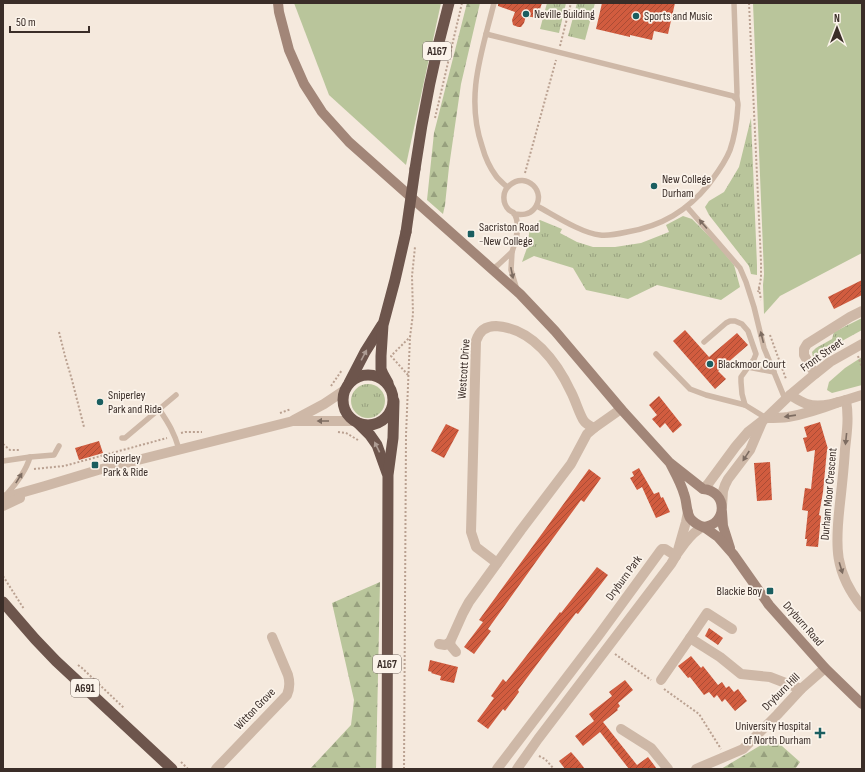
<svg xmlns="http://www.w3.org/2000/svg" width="865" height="772" font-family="'Sofia Sans Condensed',sans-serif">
<defs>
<pattern id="grass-tufts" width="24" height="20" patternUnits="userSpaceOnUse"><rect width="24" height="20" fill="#b9c59b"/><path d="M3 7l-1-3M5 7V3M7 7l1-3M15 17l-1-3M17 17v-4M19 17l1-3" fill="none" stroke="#97a07e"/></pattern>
<pattern id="forest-firs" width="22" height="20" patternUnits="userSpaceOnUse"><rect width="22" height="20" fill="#b9c59b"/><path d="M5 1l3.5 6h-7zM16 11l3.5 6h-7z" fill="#97a07e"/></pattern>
<pattern id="building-hatch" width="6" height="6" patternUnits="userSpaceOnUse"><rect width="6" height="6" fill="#d15c3f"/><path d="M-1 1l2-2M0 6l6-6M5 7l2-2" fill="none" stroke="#ab4c35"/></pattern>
</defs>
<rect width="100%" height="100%" fill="#f5e9dd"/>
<g fill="url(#grass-tufts)">
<path d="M 547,3 L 566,3 L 559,33 L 540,29 Z"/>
<path d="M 577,3 L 595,3 L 585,40 L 568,36 Z"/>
<path d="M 751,118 L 757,265 L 757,275 L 751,274 L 749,266 L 709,215 L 705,207 L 709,201 L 724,192 L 739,167 Z"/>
<path d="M 683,216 L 692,219 L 715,242 L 734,265 L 740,287 L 721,300 L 657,285 L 628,299 L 586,290 L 573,268 L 534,256 L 522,262 L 527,248 L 530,227 L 540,220 L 562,229 L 560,233 L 577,242 L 593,247 L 615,247 L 641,243 L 669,232 L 666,225 Z"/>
<path d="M 862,318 L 862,330 L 813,357 L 812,352 L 816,348 L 832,339 L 834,332 Z"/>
<circle cx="368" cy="401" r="17"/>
</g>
<g fill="url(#forest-firs)">
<path d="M 467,3 L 480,3 L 461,84 L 449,167 L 445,205 L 443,214 L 427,200 L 434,133 Z"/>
<path d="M 380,582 L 376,769 L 310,769 L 351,725 L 354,700 L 332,603 Z"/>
<path d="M 773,738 L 800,762 L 795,769 L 721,769 Z"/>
</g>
<g fill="#b9c59b">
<path d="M 294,3 L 441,3 L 406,165 L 329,95 Z"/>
<path d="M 753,3 L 862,3 L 862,253 L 780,296 L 764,314 L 763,285 L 764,274 Z"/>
<path d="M 862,357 L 862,385 L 832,393 L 827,390 L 829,382 L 845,368 Z"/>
</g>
<g fill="url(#building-hatch)">
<path d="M 498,3 L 542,3 L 537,18 L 526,16 L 524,23 L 521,27 L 518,27 L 513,25 L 512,20 L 515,12 L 498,6 Z"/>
<path d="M 602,3 L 675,3 L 668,34 L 654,31 L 652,40 L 630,35 L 630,37 L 596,29 Z"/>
<path d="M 862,280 L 862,295 L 834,309 L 828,297 Z"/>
<path d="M 685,330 L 709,357 L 737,333 L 748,345 L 718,371 L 726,379 L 715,389 L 673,341 Z"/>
<path d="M 659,396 L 682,425 L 673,433 L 665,423 L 660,428 L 652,419 L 657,415 L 649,405 Z"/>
<path d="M 820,422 L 828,449 L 827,450 L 823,492 L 819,515 L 821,516 L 818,547 L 806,546 L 807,539 L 805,539 L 808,511 L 802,510 L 805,488 L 811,489 L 815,450 L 807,452 L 803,438 L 807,437 L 804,427 Z"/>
<path d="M 446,424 L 459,430 L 444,458 L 431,451 Z"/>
<path d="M 99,441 L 103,453 L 79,460 L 75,448 Z"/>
<path d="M 770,462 L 772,500 L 757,501 L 754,463 Z"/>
<path d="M 639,468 L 654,494 L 659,492 L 661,498 L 663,497 L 670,512 L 656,518 L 642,487 L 637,490 L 630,478 L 634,476 L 632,472 Z"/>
<path d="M 589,469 L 601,478 L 584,502 L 581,500 L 543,552 L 488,629 L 491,631 L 474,654 L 464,647 L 483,622 L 479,620 Z"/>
<path d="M 597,567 L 608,575 L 578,614 L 576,613 L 541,659 L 518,690 L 519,692 L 505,711 L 503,709 L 488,729 L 477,721 L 494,698 L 491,696 L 503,679 L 506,682 L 560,612 L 561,613 Z"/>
<path d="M 709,628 L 723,638 L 718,645 L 705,636 Z"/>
<path d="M 691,656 L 701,668 L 703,666 L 718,685 L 722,682 L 726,688 L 729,686 L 734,692 L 738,689 L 747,701 L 735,711 L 725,699 L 722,702 L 717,695 L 714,698 L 709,692 L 704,695 L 690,677 L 688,678 L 678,666 Z"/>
<path d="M 430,660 L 458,667 L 454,683 L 440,680 L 441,676 L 431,673 L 432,672 L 428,671 Z"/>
<path d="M 625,680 L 633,690 L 618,703 L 620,706 L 617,709 L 618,710 L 603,722 L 637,765 L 648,757 L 657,769 L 629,769 L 600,732 L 583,746 L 575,736 L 594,721 L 589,714 L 612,696 L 609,692 Z"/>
<path d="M 571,752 L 578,760 L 585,769 L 565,769 L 559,761 Z"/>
</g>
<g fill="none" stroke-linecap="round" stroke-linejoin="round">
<g stroke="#baa191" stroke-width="2" stroke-dasharray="2 2" stroke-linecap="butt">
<path d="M 749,3 L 761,262 L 761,278 L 758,292"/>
<path d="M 560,46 L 571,3"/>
<path d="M 435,118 L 462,3"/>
<path d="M 525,173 L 556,60"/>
<path d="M 759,288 L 761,300"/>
<path d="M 59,332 L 65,356 L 72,380 L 84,427"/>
<path d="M 770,335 L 786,379"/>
<path d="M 858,356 L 862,368"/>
<path d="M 408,375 L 391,356 L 410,337"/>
<path d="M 331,386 L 342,370"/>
<path d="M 280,413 L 291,409"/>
<path d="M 338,432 L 346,433 L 358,440"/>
<path d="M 181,433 L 185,432 L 202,432"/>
<path d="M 3,444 L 10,450 L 20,450"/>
<path d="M 34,469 L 64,466 L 167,438"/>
<path d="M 3,576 L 24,609"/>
<path d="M 615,654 L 651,680"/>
<path d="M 78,665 L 82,668 L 124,708"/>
<path d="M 664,689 L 699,714 L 721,749"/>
<path d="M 539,756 L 545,759 L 554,769"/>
<path d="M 181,762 L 188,769"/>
<path d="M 404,769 L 406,435 L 410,337 L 413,314 L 412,276 L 415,247"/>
</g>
<g stroke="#ceb8a7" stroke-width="5.5">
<path d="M 494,3 C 482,52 465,96 482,146 C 485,157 490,168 496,176 C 499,180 504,184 507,187"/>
<path d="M 486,34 L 717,92 L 733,96 L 736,99"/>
<path d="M 537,206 C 554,215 581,233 600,235 C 609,236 618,234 627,232 C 662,226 687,211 709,184 C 717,173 725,163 730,150 C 735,136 737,120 738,105 C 738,101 736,98 737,93 L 734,3"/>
<path d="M 687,207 L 740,268 L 746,282 L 754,307 L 764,348 L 785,399"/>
<path d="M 512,252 C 515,243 519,232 517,222 C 517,220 515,215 514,213 C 513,212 510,211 509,210 C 502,203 502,191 510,185 C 526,171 548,192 534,209 C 529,215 522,215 514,214"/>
<path d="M 493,269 L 498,265 L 512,252 L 511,270 L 517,290"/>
<path d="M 704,342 L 726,323 L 730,321 L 735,321 L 742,324 L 748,331 L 756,354 L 754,359 L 741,377 L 741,382 L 742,394 L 745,405"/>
<path d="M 656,354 L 690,389 L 706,395 L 745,405 L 766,418"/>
<path d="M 748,367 L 774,372"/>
<path d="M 159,409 C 169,424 174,432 179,449"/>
<path d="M 122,438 L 125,438 L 176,395"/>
<path d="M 3,461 L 30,457 L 54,455 L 59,446"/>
<path d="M 6,495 C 16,484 26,471 30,457"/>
</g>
<g stroke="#ceb8a7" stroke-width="10">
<path d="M 815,374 L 804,355 L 804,349 L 807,344 L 850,317 L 862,311"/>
<path d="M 846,400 C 849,417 847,432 845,449 C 844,467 842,485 840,503 C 835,546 834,572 862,607"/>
<path d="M 294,420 L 324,404 L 345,390"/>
<path d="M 3,498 L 45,486 L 98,470 L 293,421 L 354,421"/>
<path d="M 3,506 L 20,498"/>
<path d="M 497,563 L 476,547 L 471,532 L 476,341 C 479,331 486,326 496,326 C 532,328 557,362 571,392 C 575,399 580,416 584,421 C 586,424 590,426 594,428"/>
<path d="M 732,629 L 707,613 L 690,638 L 720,657 L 741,674 L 770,677 L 801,689"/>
<path d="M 450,642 L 451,646 L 456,652"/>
<path d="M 439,644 L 445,645 L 450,642 L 463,613 L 469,602 L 521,530 L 571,464 L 587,434 L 594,428 L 621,409"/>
<path d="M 661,680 L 690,638"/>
<path d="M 621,729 L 651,748 L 668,769"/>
<path d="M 216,769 L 287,695 C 290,688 290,682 288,675 L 272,637"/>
<path d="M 497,769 L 599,635 L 661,550 L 662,549 L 665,549 L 676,556"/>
<path d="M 696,769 L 743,749 L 777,715 L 801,689 L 825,668"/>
</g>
<g stroke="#ceb8a7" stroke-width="10">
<path d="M 790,395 C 795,398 801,402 807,404 C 823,409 846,400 862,395"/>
<path d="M 766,418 C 773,418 781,418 788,417 C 806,414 823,408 839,402"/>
<path d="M 703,489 L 708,484 L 736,446 L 748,432 L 766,418 L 790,395 L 815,374 L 830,362 L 862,344"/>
<path d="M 722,506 L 723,491 L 725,485 L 728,479 L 750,450 L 762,422"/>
<path d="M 678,550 L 686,522 L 688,512"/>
<path d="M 517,769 L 538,739 L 671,564 C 677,553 691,532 703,527"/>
</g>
<g stroke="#a28678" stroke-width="10">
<path d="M 278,3 L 279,12 L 289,50 L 304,84 L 322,112 L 349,142 L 520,294 L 555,331 L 621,409 L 670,463 L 703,489 C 728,491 728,525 703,527 C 698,525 693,522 690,518 C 686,511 687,501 684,494 C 681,483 675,473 670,463"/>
<path d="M 722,512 L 723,526 L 730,548"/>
<path d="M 704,527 L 718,537 L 733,554 L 769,605 L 825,668 L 862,704"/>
</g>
<g stroke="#6d554c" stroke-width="11">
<path d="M 415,169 C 423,113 434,58 449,3"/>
<circle cx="368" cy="400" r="25"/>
<path d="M 349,383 L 365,352 L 382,325"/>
<path d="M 388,383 L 383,374 L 381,369 L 381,356 L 383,325 L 395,280 L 406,232"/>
<path d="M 358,423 L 370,435 L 377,445 L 387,473"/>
<path d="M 3,602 L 35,639 L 56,661 L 172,769"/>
<path d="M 387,769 L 388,475 L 393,438 L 394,401"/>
</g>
<path stroke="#6d554c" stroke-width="11" d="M 406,232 L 415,169"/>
</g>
<defs><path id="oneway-solid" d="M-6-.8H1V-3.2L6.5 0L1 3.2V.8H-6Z"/></defs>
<g fill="#7d6c61">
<use href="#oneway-solid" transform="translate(703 224) rotate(-131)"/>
<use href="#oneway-solid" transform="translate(512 273) rotate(78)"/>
<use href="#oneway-solid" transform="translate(762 337) rotate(-104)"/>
<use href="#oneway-solid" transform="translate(790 416) rotate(172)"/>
<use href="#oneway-solid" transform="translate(323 421) rotate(-180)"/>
<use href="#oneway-solid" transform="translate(846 439) rotate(96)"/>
<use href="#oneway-solid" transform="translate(746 456) rotate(123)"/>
<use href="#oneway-solid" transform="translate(19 478) rotate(-58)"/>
<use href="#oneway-solid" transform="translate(841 568) rotate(73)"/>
</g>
<g fill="#ad9c93">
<use href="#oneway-solid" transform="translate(364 355) rotate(-62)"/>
<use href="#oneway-solid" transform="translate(377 447) rotate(-116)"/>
</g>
<g fill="#1a5e60" stroke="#fbf3ea" stroke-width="1.5">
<circle cx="526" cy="14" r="4"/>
<circle cx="636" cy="16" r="4"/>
<circle cx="654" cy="186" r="4"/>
<rect x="467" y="230" width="8" height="8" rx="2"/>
<circle cx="710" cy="364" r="4"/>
<circle cx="100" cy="402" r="4"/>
<rect x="91" y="461" width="8" height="8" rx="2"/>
<rect x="766" y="587" width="8" height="8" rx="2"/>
<path d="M818 727h4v4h4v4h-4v4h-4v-4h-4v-4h4z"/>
</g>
<g text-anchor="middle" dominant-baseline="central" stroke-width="3.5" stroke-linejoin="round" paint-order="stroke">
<g fill="#fbf3ea" stroke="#746862" stroke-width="1">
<rect x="423" y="42" width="28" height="18" rx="3"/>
<rect x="373" y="655" width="28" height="18" rx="3"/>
<rect x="71" y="679" width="28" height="18" rx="3"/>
</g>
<g font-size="11" font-weight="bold" fill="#3a2d28">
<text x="437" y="51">A167</text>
<text x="387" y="664">A167</text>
<text x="85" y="688">A691</text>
</g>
<g font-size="12" fill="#3a2d28" stroke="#fbf3ea" text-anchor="start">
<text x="534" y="14">Neville Building</text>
<text x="644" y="16">Sports and Music</text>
<text x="662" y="179">New College<tspan x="662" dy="14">Durham</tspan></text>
<text x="479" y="227">Sacriston Road<tspan x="479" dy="14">-New College</tspan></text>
<text x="718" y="364">Blackmoor Court</text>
<text x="108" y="395">Sniperley<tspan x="108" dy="14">Park and Ride</tspan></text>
<text x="103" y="458">Sniperley<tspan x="103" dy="14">Park &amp; Ride</tspan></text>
<text x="762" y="591" text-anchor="end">Blackie Boy</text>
<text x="811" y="726" text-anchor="end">University Hospital<tspan x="811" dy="14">of North Durham</tspan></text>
</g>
<g font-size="12" fill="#3a2d28" stroke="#fbf3ea">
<text transform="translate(822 355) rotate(-35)">Front Street</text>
<text transform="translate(464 369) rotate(-86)">Westcott Drive</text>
<text transform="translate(829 494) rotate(-85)">Durham Moor Crescent</text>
<text transform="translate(624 578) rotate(-54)">Dryburn Park</text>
<text transform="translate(803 624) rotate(49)">Dryburn Road</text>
<text transform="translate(781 692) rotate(-45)">Dryburn Hill</text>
<text transform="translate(255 709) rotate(-46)">Witton Grove</text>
</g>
</g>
<rect width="865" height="772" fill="none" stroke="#3a2d28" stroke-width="8"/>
<g transform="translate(837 28)" stroke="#fbf3ea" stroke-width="3" paint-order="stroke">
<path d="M0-3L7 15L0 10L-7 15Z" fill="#3a2d28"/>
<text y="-6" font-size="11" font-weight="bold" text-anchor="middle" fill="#3a2d28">N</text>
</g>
<path d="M10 26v6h79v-6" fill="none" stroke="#3a2d28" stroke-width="2"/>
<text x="16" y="26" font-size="12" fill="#3a2d28" stroke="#fbf3ea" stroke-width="3" paint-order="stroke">50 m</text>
</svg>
